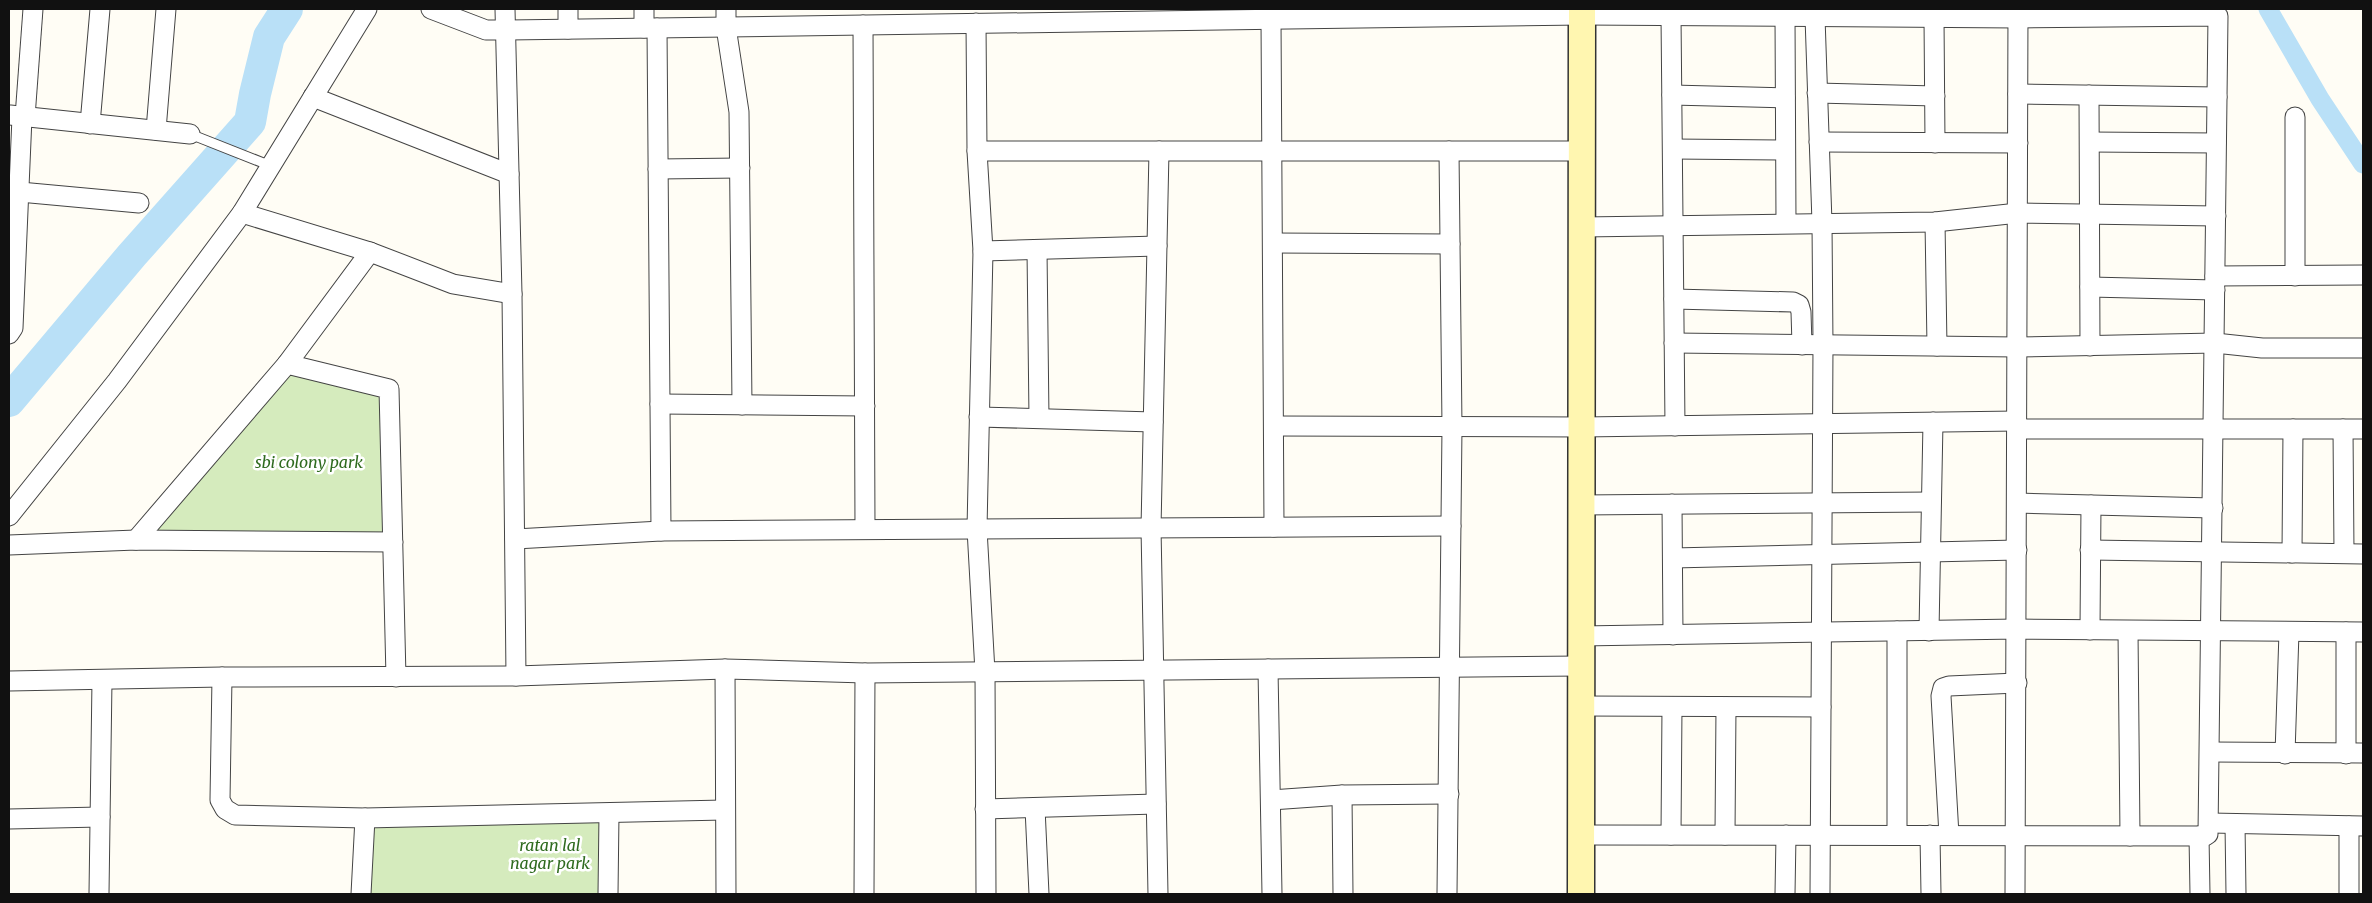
<svg xmlns="http://www.w3.org/2000/svg" width="2372" height="903" font-family="Merriweather,serif">
<rect width="100%" height="100%" fill="#fffdf5"/>
<g fill="#d5ebbd">
<path d="M 286,360 L 388,385 L 393,542 L 144,543 Z"/>
<path d="M 609,813 L 608,894 L 362,894 L 365,817 Z"/>
</g>
<g fill="none" stroke-linecap="round" stroke-linejoin="round">
<path stroke="#b9e0f7" stroke-width="19" d="M 2268,9 L 2320,99 L 2363,164"/>
<path stroke="#b9e0f7" stroke-width="32" d="M 9,401 L 132,255 L 250,122 L 255,94 L 269,37 L 287,9"/>
<g stroke="#444" stroke-width="11">
<path id="lane" d="M 190,134 L 271,166"/>
</g>
<g stroke="#444" stroke-width="21">
<g id="street">
<path d="M 431,9 L 486,30 L 505,30 L 1582,15 L 2018,18 L 2218,16 L 2208,834 L 2205,836 L 1581,835"/>
<path d="M 505,9 L 512,294 L 516,676"/>
<path d="M 568,9 L 568,29"/>
<path d="M 644,9 L 644,28"/>
<path d="M 726,9 L 726,27 L 739,112 L 742,405"/>
<path d="M 1671,16 L 1675,426"/>
<path d="M 1785,16 L 1786,223"/>
<path d="M 1815,17 L 1822,223 L 1823,345 L 1820,894"/>
<path d="M 1934,18 L 1935,143"/>
<path d="M 1271,19 L 1274,527"/>
<path d="M 976,23 L 977,151"/>
<path d="M 863,25 L 865,529"/>
<path d="M 657,28 L 661,531"/>
<path d="M 1817,93 L 1935,96"/>
<path d="M 2018,94 L 2217,97"/>
<path d="M 1672,95 L 1785,98"/>
<path d="M 2089,95 L 2090,346"/>
<path d="M 313,97 L 509,174"/>
<path d="M 10,115 L 190,134"/>
<path d="M 25,117 L 33,9"/>
<path d="M 2295,117 L 2295,276"/>
<path d="M 90,124 L 100,9"/>
<path d="M 156,130 L 166,9"/>
<path d="M 1819,142 L 2018,143"/>
<path d="M 2090,142 L 2216,143"/>
<path d="M 1673,149 L 1785,150"/>
<path d="M 658,169 L 740,168"/>
<path d="M 9,191 L 139,203"/>
<path d="M 242,213 L 370,252 L 453,284 L 512,294"/>
<path d="M 1935,222 L 1937,346"/>
<path d="M 1582,227 L 1935,222 L 2018,213 L 2216,216"/>
<path d="M 1274,243 L 1450,244"/>
<path d="M 1037,250 L 1039,418"/>
<path d="M 983,251 L 1157,246"/>
<path d="M 2215,276 L 2363,275"/>
<path d="M 2090,287 L 2215,290"/>
<path d="M 1674,299 L 1793,302 L 1799,305 L 1801,312 L 1802,345"/>
<path d="M 9,334 L 13,328 L 22,117"/>
<path d="M 1674,343 L 2017,347 L 2215,343 L 2262,348 L 2363,348"/>
<path d="M 287,364 L 370,252"/>
<path d="M 660,404 L 865,406"/>
<path d="M 979,417 L 1153,422"/>
<path d="M 1275,426 L 1582,427 L 2017,421"/>
<path d="M 2017,429 L 2363,429"/>
<path d="M 2343,429 L 2344,553"/>
<path d="M 2017,503 L 2213,508"/>
<path d="M 1672,504 L 1673,635"/>
<path d="M 1581,505 L 1931,502"/>
<path d="M 9,516 L 117,381 L 242,213 L 367,9"/>
<path d="M 515,539 L 661,531 L 1451,526"/>
<path d="M 136,540 L 287,364 L 389,389 L 396,677"/>
<path d="M 9,545 L 136,540 L 393,542"/>
<path d="M 2090,550 L 2363,554"/>
<path d="M 2292,553 L 2293,429"/>
<path d="M 1673,558 L 2017,550"/>
<path d="M 2090,630 L 2091,505"/>
<path d="M 1929,631 L 1933,422"/>
<path d="M 2128,631 L 2130,836"/>
<path d="M 1581,636 L 2017,629 L 2363,632"/>
<path d="M 725,669 L 726,894"/>
<path d="M 1268,669 L 1272,894"/>
<path d="M 222,677 L 220,800 L 225,809 L 235,815 L 365,818 L 724,810"/>
<path d="M 9,681 L 222,677 L 516,676 L 725,669 L 865,673 L 1581,666"/>
<path d="M 1581,706 L 1821,707"/>
<path d="M 2211,752 L 2363,753"/>
<path d="M 2285,754 L 2289,632"/>
<path d="M 2346,754 L 2346,632"/>
<path d="M 1342,795 L 1343,894"/>
<path d="M 1271,800 L 1342,795 L 1449,794"/>
<path d="M 1035,808 L 1039,894"/>
<path d="M 985,809 L 1156,804"/>
<path d="M 9,819 L 100,817"/>
<path d="M 2210,823 L 2363,826"/>
<path d="M 2235,824 L 2236,894"/>
<path d="M 1671,835 L 1672,707"/>
<path d="M 1725,835 L 1726,707"/>
<path d="M 1897,835 L 1897,631"/>
<path d="M 1930,835 L 1931,894"/>
<path d="M 1949,835 L 1941,696 L 1943,688 L 1949,686 L 2017,683"/>
<path d="M 2199,836 L 2200,894"/>
<path d="M 99,894 L 102,680"/>
<path d="M 361,894 L 365,818"/>
<path d="M 608,894 L 609,814"/>
<path d="M 864,894 L 865,673"/>
<path d="M 986,894 L 985,672 L 977,529 L 983,251 L 977,151 L 1582,151"/>
<path d="M 1158,894 L 1151,528 L 1159,151"/>
<path d="M 1447,894 L 1452,427 L 1449,151"/>
<path d="M 1785,894 L 1786,835"/>
<path d="M 2015,894 L 2018,9"/>
<path d="M 2349,894 L 2349,826"/>
</g>
</g>
<g stroke="#333" stroke-width="29">
<path id="secondary" d="M 1581,894 L 1582,9"/>
</g>
<use href="#lane" stroke="#fff" stroke-width="9"/>
<use href="#street" stroke="#fff" stroke-width="19"/>
<use href="#secondary" stroke="#fff6b0" stroke-width="26"/>
</g>
<g text-anchor="middle" dominant-baseline="central" stroke-width="5" stroke-linejoin="round" paint-order="stroke">
<g font-size="16" font-style="italic" fill="#2f6b1f" stroke="#fff">
<text x="309" y="462">sbi colony park</text>
<text x="550" y="845">ratan lal<tspan x="550" dy="18">nagar park</tspan></text>
</g>
</g>
<rect width="2372" height="903" fill="none" stroke="#111111" stroke-width="20"/>
</svg>
